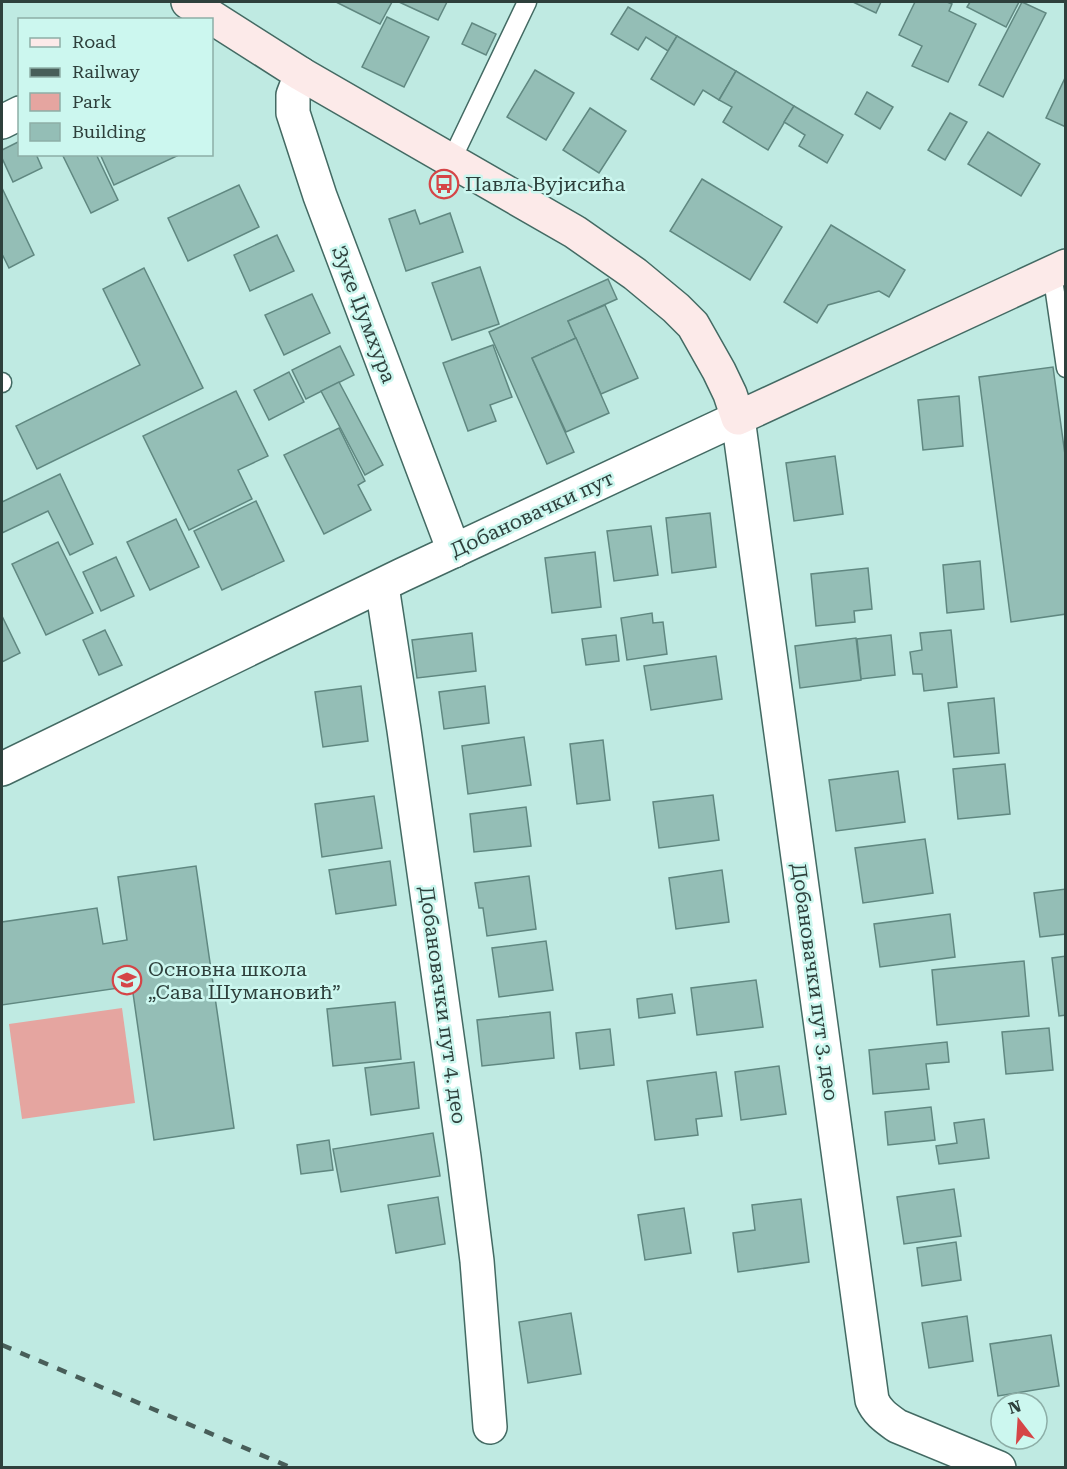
<svg xmlns="http://www.w3.org/2000/svg" width="1067" height="1469" font-family="'Roboto Serif',serif">
<rect width="100%" height="100%" fill="#bfeae2"/>
<path fill="#e5a5a0" d="M 122,1008 L 135,1103 L 22,1119 L 9,1024 Z"/>
<g fill="#94beb6" stroke="#608881" stroke-width="1.5">
<path d="M 336,2 L 392,2 L 380,24 Z"/>
<path d="M 399,2 L 447,2 L 438,20 Z"/>
<path d="M 853,2 L 881,2 L 876,13 Z"/>
<path d="M 915,2 L 947,2 L 952,4 L 949,11 L 976,24 L 948,82 L 912,66 L 922,46 L 899,35 Z"/>
<path d="M 970,2 L 1019,2 L 1006,27 L 967,7 Z"/>
<path d="M 1022,2 L 1046,13 L 1003,97 L 979,85 Z"/>
<path d="M 628,7 L 677,36 L 668,51 L 646,37 L 638,50 L 611,34 Z"/>
<path d="M 387,17 L 429,37 L 404,87 L 362,67 Z"/>
<path d="M 472,23 L 496,34 L 486,55 L 462,44 Z"/>
<path d="M 677,36 L 736,71 L 719,100 L 703,90 L 694,105 L 651,79 Z"/>
<path d="M 535,70 L 574,93 L 546,140 L 507,117 Z"/>
<path d="M 736,71 L 794,106 L 768,150 L 723,122 L 732,107 L 719,100 Z"/>
<path d="M 1065,78 L 1066,78 L 1066,127 L 1046,118 Z"/>
<path d="M 867,92 L 893,107 L 880,129 L 855,114 Z"/>
<path d="M 794,106 L 843,135 L 827,163 L 799,146 L 805,135 L 784,122 Z"/>
<path d="M 590,108 L 626,131 L 599,173 L 563,150 Z"/>
<path d="M 950,113 L 967,122 L 945,160 L 928,150 Z"/>
<path d="M 988,132 L 1040,164 L 1021,196 L 968,164 Z"/>
<path d="M 20,141 L 20,154 L 36,154 L 42,168 L 13,182 L 2,158 L 2,150 Z"/>
<path d="M 62,154 L 96,154 L 118,200 L 91,213 Z"/>
<path d="M 100,154 L 176,154 L 177,156 L 114,185 Z"/>
<path d="M 702,179 L 782,227 L 750,280 L 670,231 Z"/>
<path d="M 239,185 L 259,227 L 188,261 L 168,218 Z"/>
<path d="M 2,188 L 34,255 L 9,268 L 3,256 L 2,257 Z"/>
<path d="M 415,210 L 420,224 L 450,213 L 463,252 L 406,271 L 389,219 Z"/>
<path d="M 831,225 L 905,270 L 889,297 L 879,291 L 828,305 L 817,323 L 784,302 Z"/>
<path d="M 277,235 L 294,271 L 250,291 L 234,255 Z"/>
<path d="M 480,267 L 499,324 L 452,340 L 432,283 Z"/>
<path d="M 144,268 L 203,388 L 37,469 L 16,426 L 140,365 L 103,289 Z"/>
<path d="M 608,279 L 617,299 L 568,321 L 576,338 L 532,358 L 574,452 L 547,464 L 489,332 Z"/>
<path d="M 312,294 L 330,333 L 284,355 L 265,315 Z"/>
<path d="M 605,305 L 638,378 L 601,394 L 568,321 Z"/>
<path d="M 576,338 L 609,413 L 566,432 L 532,358 Z"/>
<path d="M 493,345 L 512,397 L 490,405 L 496,421 L 468,431 L 443,363 Z"/>
<path d="M 340,346 L 354,375 L 306,399 L 292,370 Z"/>
<path d="M 1053,367 L 1066,462 L 1066,614 L 1011,622 L 979,377 Z"/>
<path d="M 289,372 L 304,402 L 269,420 L 254,390 Z"/>
<path d="M 339,382 L 383,465 L 365,475 L 321,391 Z"/>
<path d="M 236,391 L 268,456 L 238,470 L 252,499 L 189,530 L 143,436 Z"/>
<path d="M 959,396 L 963,446 L 923,450 L 918,400 Z"/>
<path d="M 339,428 L 365,481 L 358,485 L 371,510 L 324,534 L 284,455 Z"/>
<path d="M 835,456 L 843,514 L 794,521 L 786,463 Z"/>
<path d="M 60,474 L 93,544 L 70,555 L 48,511 L 2,533 L 2,502 Z"/>
<path d="M 256,501 L 284,561 L 222,590 L 194,531 Z"/>
<path d="M 710,513 L 716,567 L 672,573 L 666,518 Z"/>
<path d="M 176,519 L 199,567 L 150,590 L 127,542 Z"/>
<path d="M 651,526 L 658,575 L 614,581 L 607,531 Z"/>
<path d="M 58,542 L 93,613 L 46,635 L 12,564 Z"/>
<path d="M 595,552 L 601,607 L 552,613 L 545,558 Z"/>
<path d="M 116,557 L 134,596 L 101,611 L 83,572 Z"/>
<path d="M 980,561 L 984,609 L 947,613 L 943,565 Z"/>
<path d="M 868,568 L 872,609 L 854,611 L 855,622 L 816,626 L 811,574 Z"/>
<path d="M 652,613 L 653,623 L 663,622 L 667,654 L 627,660 L 621,618 Z"/>
<path d="M 2,616 L 20,653 L 2,662 Z"/>
<path d="M 105,630 L 122,665 L 99,675 L 83,640 Z"/>
<path d="M 951,630 L 957,687 L 924,691 L 922,674 L 913,674 L 910,652 L 922,650 L 920,633 Z"/>
<path d="M 472,633 L 476,671 L 417,678 L 412,640 Z"/>
<path d="M 616,635 L 619,661 L 586,665 L 582,639 Z"/>
<path d="M 891,635 L 895,675 L 861,679 L 857,639 Z"/>
<path d="M 856,638 L 861,680 L 800,688 L 795,646 Z"/>
<path d="M 716,656 L 722,699 L 651,710 L 644,666 Z"/>
<path d="M 361,686 L 368,741 L 323,747 L 315,692 Z"/>
<path d="M 485,686 L 489,723 L 444,729 L 439,692 Z"/>
<path d="M 994,698 L 999,753 L 954,757 L 948,703 Z"/>
<path d="M 524,737 L 531,785 L 468,794 L 462,746 Z"/>
<path d="M 603,740 L 610,800 L 577,804 L 570,744 Z"/>
<path d="M 1005,764 L 1010,814 L 958,819 L 953,769 Z"/>
<path d="M 898,771 L 905,822 L 836,831 L 829,780 Z"/>
<path d="M 713,795 L 719,840 L 659,848 L 653,802 Z"/>
<path d="M 374,796 L 382,848 L 322,857 L 315,804 Z"/>
<path d="M 526,807 L 531,846 L 474,852 L 470,814 Z"/>
<path d="M 925,839 L 933,893 L 863,903 L 855,848 Z"/>
<path d="M 390,861 L 396,905 L 336,914 L 329,870 Z"/>
<path d="M 196,866 L 234,1128 L 154,1140 L 132,986 L 2,1005 L 2,922 L 97,908 L 103,944 L 127,940 L 118,877 Z"/>
<path d="M 722,870 L 729,922 L 676,929 L 669,878 Z"/>
<path d="M 529,876 L 536,929 L 487,936 L 483,908 L 479,908 L 475,883 Z"/>
<path d="M 1066,889 L 1066,934 L 1040,937 L 1034,893 Z"/>
<path d="M 950,914 L 955,957 L 880,967 L 874,924 Z"/>
<path d="M 546,941 L 553,990 L 499,997 L 492,948 Z"/>
<path d="M 1066,956 L 1066,1015 L 1059,1016 L 1052,958 Z"/>
<path d="M 1024,961 L 1029,1016 L 937,1025 L 932,970 Z"/>
<path d="M 756,980 L 763,1027 L 697,1035 L 691,988 Z"/>
<path d="M 672,994 L 675,1013 L 639,1018 L 637,999 Z"/>
<path d="M 395,1002 L 401,1059 L 333,1066 L 327,1009 Z"/>
<path d="M 550,1012 L 554,1058 L 482,1066 L 477,1020 Z"/>
<path d="M 1049,1028 L 1053,1070 L 1006,1074 L 1002,1032 Z"/>
<path d="M 610,1029 L 614,1065 L 580,1069 L 576,1033 Z"/>
<path d="M 947,1042 L 949,1062 L 926,1064 L 929,1089 L 873,1094 L 869,1050 Z"/>
<path d="M 414,1062 L 419,1108 L 371,1115 L 365,1068 Z"/>
<path d="M 779,1066 L 786,1114 L 741,1120 L 735,1072 Z"/>
<path d="M 716,1072 L 722,1116 L 696,1119 L 698,1135 L 655,1140 L 647,1081 Z"/>
<path d="M 931,1107 L 935,1140 L 888,1145 L 885,1112 Z"/>
<path d="M 984,1119 L 989,1158 L 939,1164 L 936,1146 L 957,1143 L 954,1123 Z"/>
<path d="M 433,1133 L 440,1176 L 341,1192 L 333,1149 Z"/>
<path d="M 329,1140 L 333,1170 L 301,1174 L 297,1145 Z"/>
<path d="M 954,1189 L 961,1236 L 904,1244 L 897,1197 Z"/>
<path d="M 438,1197 L 445,1244 L 396,1253 L 388,1205 Z"/>
<path d="M 801,1199 L 809,1262 L 738,1272 L 733,1233 L 755,1230 L 752,1205 Z"/>
<path d="M 684,1208 L 691,1253 L 645,1260 L 638,1215 Z"/>
<path d="M 956,1242 L 961,1280 L 922,1286 L 917,1248 Z"/>
<path d="M 571,1313 L 581,1374 L 528,1383 L 519,1322 Z"/>
<path d="M 967,1316 L 973,1361 L 929,1368 L 922,1323 Z"/>
<path d="M 1051,1335 L 1059,1386 L 998,1396 L 990,1344 Z"/>
</g>
<g fill="none" stroke-linecap="round" stroke-linejoin="round">
<g stroke="#436a63" stroke-width="21">
<g id="lane">
<path d="M 451,161 L 527,2"/>
<path d="M 1052,272 L 1066,368"/>
<path d="M 2,382 L 2,383"/>
</g>
</g>
<g stroke="#436a63" stroke-width="36">
<g id="street">
<path d="M 301,74 L 293,95 L 293,113 L 320,196 L 454,551"/>
<path d="M 2,122 L 20,113"/>
<path d="M 382,586 L 404,730 L 464,1157 L 477,1261 L 490,1427"/>
<path d="M 2,769 L 402,575 L 738,418 L 872,1400 C 877,1412 886,1418 897,1426 L 999,1468"/>
</g>
</g>
<g stroke="#436a63" stroke-width="36">
<path id="secondary" d="M 188,2 L 301,74 L 575,232 L 635,274 L 676,308 L 693,325 L 719,371 L 730,394 L 738,418 L 1066,266"/>
</g>
<use href="#lane" stroke="#fff" stroke-width="18"/>
<use href="#street" stroke="#fff" stroke-width="33"/>
<use href="#secondary" stroke="#fceae9" stroke-width="33"/>
<path stroke="#485e59" stroke-width="4.5" stroke-dasharray="10 10" stroke-linecap="butt" d="M 2,1345 L 292,1468"/>
</g>
<defs>
<g id="bus-ring" transform="scale(1.5)"><circle r="9.5" fill="#ccf7ef" stroke="#d54547" stroke-width="1.5"/><path d="M-5-6H5V4H4V6H2V4H-2V6H-4V4H-5ZM-3.5-4V0h7V-4ZM-3.5 1.2v1.5H-2V1.2ZM2 1.2v1.5H3.5V1.2Z" fill="#d54547"/></g>
<g id="school-ring" transform="scale(1.5)"><circle r="9.5" fill="#ccf7ef" stroke="#d54547" stroke-width="1.5"/><path d="M0-5L7-2L0 1L-7-2ZM-4 1L0 2.5L4 1V4Q0 6-4 4Z" fill="#d54547"/></g>
</defs>
<g fill-rule="evenodd">
<use href="#bus-ring" x="444" y="184"/>
<use href="#school-ring" x="127" y="980"/>
</g>
<g text-anchor="middle" dominant-baseline="central" stroke-width="5" stroke-linejoin="round" paint-order="stroke">
<g font-size="20" fill="#2e403c" stroke="#ccf7ef" text-anchor="start">
<text x="465" y="184">Павла Вујисића</text>
<text x="148" y="969">Основна школа<tspan x="148" dy="23">„Сава Шумановић”</tspan></text>
</g>
<g font-size="20" fill="#2e403c" stroke="#ccf7ef">
<text transform="translate(364 314) rotate(69)">Зуке Џумхура</text>
<text transform="translate(532 514) rotate(-25)">Добановачки пут</text>
<text transform="translate(815 982) rotate(82)">Добановачки пут 3. део</text>
<text transform="translate(443 1005) rotate(82)">Добановачки пут 4. део</text>
</g>
</g>
<rect width="1067" height="1469" fill="none" stroke="#2e403c" stroke-width="6"/>
<rect x="18" y="18" width="195" height="138" fill="#ccf7ef" stroke="#8daea7" stroke-width="1.5"/>
<rect x="30" y="38" width="30" height="9" fill="#fceae9" stroke="#8daea7" stroke-width="1.5"/>
<text x="72" y="48" font-size="18" fill="#2e403c">Road</text>
<rect x="30" y="68" width="30" height="9" fill="#485e59" stroke="#8daea7" stroke-width="1.5"/>
<text x="72" y="78" font-size="18" fill="#2e403c">Railway</text>
<rect x="30" y="93" width="30" height="18" fill="#e5a5a0" stroke="#8daea7" stroke-width="1.5"/>
<text x="72" y="108" font-size="18" fill="#2e403c">Park</text>
<rect x="30" y="123" width="30" height="18" fill="#94beb6" stroke="#8daea7" stroke-width="1.5"/>
<text x="72" y="138" font-size="18" fill="#2e403c">Building</text>
<g transform="translate(1019 1421) rotate(343)"><circle r="28" fill="#ccf7ef" stroke="#8daea7" stroke-width="1.5"/>
<path d="M0-4.5L10 22L0 15L-10 22Z" fill="#d54547"/>
<text y="-9" font-size="16" font-weight="bold" text-anchor="middle" fill="#2e403c">N</text>
</g>
</svg>
